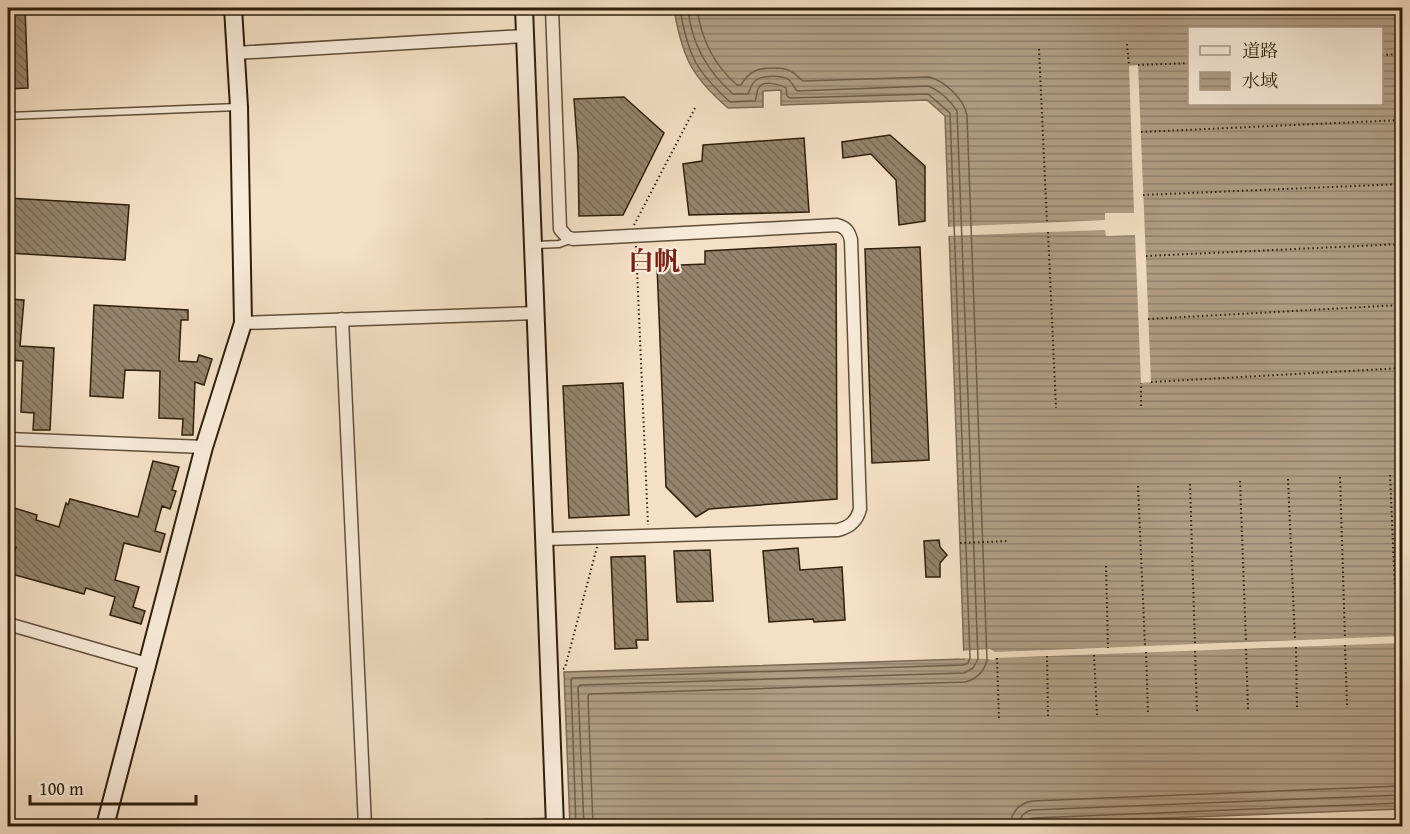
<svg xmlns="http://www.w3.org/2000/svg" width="1410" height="834" font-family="'Gentium Book Plus','Noto Serif JP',serif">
<defs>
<pattern id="water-rules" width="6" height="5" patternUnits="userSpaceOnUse" patternTransform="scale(1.5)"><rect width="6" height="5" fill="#b19e86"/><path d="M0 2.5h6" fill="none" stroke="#90806c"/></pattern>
<pattern id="building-back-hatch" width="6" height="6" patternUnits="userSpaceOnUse" patternTransform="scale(1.5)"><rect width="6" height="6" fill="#95836c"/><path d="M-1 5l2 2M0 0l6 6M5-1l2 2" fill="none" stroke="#7a6b57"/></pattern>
</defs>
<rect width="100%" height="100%" fill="#f4e0c6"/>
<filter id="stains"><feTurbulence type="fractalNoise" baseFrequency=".00333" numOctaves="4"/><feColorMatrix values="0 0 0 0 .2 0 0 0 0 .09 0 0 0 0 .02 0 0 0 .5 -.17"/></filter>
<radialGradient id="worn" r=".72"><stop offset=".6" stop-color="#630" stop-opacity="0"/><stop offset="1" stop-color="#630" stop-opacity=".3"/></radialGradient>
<path fill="url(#water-rules)" stroke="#7d6b54" stroke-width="1.5" fill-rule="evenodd" d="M 674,8 L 1402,8 L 1402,809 L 960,826 L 570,826 L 564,672 L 964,659 L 945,116 L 927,100 L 781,105 L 781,90 L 763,91 L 763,107 L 728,108 C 714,96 700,82 691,66 C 683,52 676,24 674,8 ZM 1190,28 L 1382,28 L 1382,104 L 1190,104 Z"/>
<g fill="#f4e0c6">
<path d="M 1138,65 L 1151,382 L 1141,383 L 1135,235 L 1106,236 L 1105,230 L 945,236 L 945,227 L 1105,220 L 1105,213 L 1134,213 L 1129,66 Z"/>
<path d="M 1402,636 L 1402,643 L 995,658 L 994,660 L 988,659 L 957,658 L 957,656 L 961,656 L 961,651 L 990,649 L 995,652 Z"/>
</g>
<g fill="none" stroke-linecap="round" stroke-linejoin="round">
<g stroke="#705e48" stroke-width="1.5">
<path d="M 576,826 L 571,681 L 572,678 L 963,665 L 968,663 L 970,658 L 950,113 L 928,94 L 790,98 L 787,96 L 786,88 C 780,84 765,81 760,86 C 756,90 757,97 755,101 L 730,102 C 718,91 704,77 696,63 C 688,48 682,24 680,8"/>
<path d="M 584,826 L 578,688 L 580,685 L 964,673 L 973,668 L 978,659 L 957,111 C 951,101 939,90 928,86 L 797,91 C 794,87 792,82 788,79 C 781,75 761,75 755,81 C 751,84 750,90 748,94 L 733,94 C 707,71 691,43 688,8"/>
<path d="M 593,826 L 588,697 L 589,694 L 965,682 C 977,679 984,672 987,660 L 967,116 C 965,100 945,81 929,77 L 803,81 C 799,78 796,74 792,72 C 786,68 780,68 773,68 C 758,68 749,71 741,85 L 737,85 C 713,64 701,39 697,8"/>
<path d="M 1010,826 C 1011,813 1018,804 1032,801 L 1402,786"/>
<path d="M 1019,826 C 1019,817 1024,812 1032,810 L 1402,795"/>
<path d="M 1026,826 L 1028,820 L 1033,818 L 1402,803"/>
</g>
</g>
<g fill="url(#building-back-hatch)" stroke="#2f1f0a" stroke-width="1.5">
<path d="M 8,8 L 25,8 L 28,88 L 8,89 Z"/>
<path d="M 624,97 L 664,133 L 623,215 L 579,216 L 578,153 L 574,99 Z"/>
<path d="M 890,135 L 925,166 L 925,221 L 899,225 L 896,180 L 871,154 L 843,158 L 842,142 Z"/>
<path d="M 804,138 L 809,212 L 689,215 L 683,164 L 702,161 L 703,145 Z"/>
<path d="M 8,198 L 129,205 L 125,260 L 8,253 Z"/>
<path d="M 836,244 L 837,499 L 709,509 L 696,517 L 666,487 L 657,266 L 705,264 L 705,251 Z"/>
<path d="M 920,247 L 929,460 L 872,463 L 865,249 Z"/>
<path d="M 8,299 L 24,300 L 20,346 L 54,348 L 50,430 L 33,430 L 34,413 L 21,412 L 23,361 L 8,360 Z"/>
<path d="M 94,305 L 188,310 L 188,320 L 181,320 L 179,361 L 197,362 L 199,355 L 212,359 L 204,385 L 195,382 L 193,435 L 182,435 L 183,419 L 159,418 L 160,371 L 125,370 L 123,398 L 90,396 Z"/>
<path d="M 623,383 L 629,515 L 569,518 L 563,386 Z"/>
<path d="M 153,461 L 179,467 L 172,490 L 176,491 L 170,509 L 162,506 L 155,531 L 165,534 L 160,552 L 124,543 L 115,580 L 139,587 L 133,607 L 145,611 L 141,624 L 110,615 L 115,597 L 86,588 L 84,594 L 8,573 L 16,547 L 8,545 L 8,506 L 37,515 L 36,520 L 59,527 L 66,503 L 68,505 L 70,499 L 138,517 Z"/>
<path d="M 939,540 L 940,547 L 947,555 L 940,563 L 940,577 L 926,577 L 924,541 Z"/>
<path d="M 798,548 L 800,570 L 842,567 L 845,620 L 814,622 L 813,619 L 769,622 L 763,551 Z"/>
<path d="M 710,550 L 713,601 L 677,602 L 674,551 Z"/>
<path d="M 645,556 L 648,640 L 636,640 L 637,648 L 615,649 L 611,557 Z"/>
</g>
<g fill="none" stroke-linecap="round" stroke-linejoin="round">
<g stroke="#604f39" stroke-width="9">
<g id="lane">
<path d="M 8,116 L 238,107"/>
<path d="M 536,245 L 559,244 L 570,240"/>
</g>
</g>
<g stroke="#604f39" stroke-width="15">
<g id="street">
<path d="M 235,53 L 525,36"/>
<path d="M 342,319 L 365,826"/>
<path d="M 243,323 L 536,313"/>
<path d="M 8,439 L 204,447"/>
<path d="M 545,539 L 838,530 C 850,527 857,521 860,509 L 851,240 C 849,232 846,227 837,225 L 573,239 L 567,237 L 560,229 L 552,8"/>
<path d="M 8,624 L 147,664"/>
<path d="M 485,826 L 555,825"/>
</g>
</g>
<g stroke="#2f1f0a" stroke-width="20">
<g id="secondary">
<path d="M 524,8 L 555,826"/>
<path d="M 105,826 L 204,447 L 243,323 L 239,107 L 233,8"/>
</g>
</g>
<g stroke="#2f1f0a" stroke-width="2" stroke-dasharray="1.5 3" stroke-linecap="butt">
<path d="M 1127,44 L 1129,66"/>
<path d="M 1039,49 L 1047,223"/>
<path d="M 1382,55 L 1402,54"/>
<path d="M 1138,65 L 1190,63"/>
<path d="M 1141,132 L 1402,120"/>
<path d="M 1143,195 L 1402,184"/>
<path d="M 634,225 L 695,108"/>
<path d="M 1048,232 L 1056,408"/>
<path d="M 636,246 L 648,525"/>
<path d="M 1146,256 L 1402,244"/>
<path d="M 1148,319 L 1402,305"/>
<path d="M 1151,382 L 1402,368"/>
<path d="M 1141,406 L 1141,383"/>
<path d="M 1390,475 L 1397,636"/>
<path d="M 1340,477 L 1345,638"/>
<path d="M 1288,479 L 1295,640"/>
<path d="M 1240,481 L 1246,642"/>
<path d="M 1190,484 L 1195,645"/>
<path d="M 1138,486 L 1145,646"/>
<path d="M 960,543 L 1009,541"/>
<path d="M 1106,566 L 1108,648"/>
<path d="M 1398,643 L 1401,703"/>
<path d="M 1345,645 L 1347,705"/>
<path d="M 1296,647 L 1297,707"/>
<path d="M 1246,649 L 1248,709"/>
<path d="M 1195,651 L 1197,711"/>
<path d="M 1146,652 L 1148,713"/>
<path d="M 1094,655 L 1097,715"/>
<path d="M 1047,656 L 1048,716"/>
<path d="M 997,658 L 999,718"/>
<path d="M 563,669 L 565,668 L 597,547"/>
</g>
<use href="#lane" stroke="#f8ebda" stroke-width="6"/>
<use href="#street" stroke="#f8ebda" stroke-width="12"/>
<use href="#secondary" stroke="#f8ebda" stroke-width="16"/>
</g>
<g text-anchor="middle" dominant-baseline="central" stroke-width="4.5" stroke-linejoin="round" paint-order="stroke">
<g font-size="26" font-weight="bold" fill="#7a1f14" stroke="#f8ebda">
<text x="654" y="260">白帆</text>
</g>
</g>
<rect width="1410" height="834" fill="none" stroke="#f4e0c6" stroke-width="30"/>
<rect x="9" y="9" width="1392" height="816" fill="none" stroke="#2f1f0a" stroke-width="3"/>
<rect x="15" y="15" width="1380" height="804" fill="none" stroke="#2f1f0a" stroke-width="1.5"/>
<rect x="1188" y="27" width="195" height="78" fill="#f8ebda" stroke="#a89987" stroke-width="1.5"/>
<rect x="1200" y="46" width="30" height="9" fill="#f8ebda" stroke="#a89987" stroke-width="1.5"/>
<text x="1242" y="57" font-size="18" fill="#2f1f0a">道路</text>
<rect x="1200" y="72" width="30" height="18" fill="url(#water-rules)" stroke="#a89987" stroke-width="1.5"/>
<text x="1242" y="87" font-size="18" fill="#2f1f0a">水域</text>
<path d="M30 795v9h166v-9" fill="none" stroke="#2f1f0a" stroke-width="3"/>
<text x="39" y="795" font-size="18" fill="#2f1f0a" stroke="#f8ebda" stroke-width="4.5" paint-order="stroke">100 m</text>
<rect width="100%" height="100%" filter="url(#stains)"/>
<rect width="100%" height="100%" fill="url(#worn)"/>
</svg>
